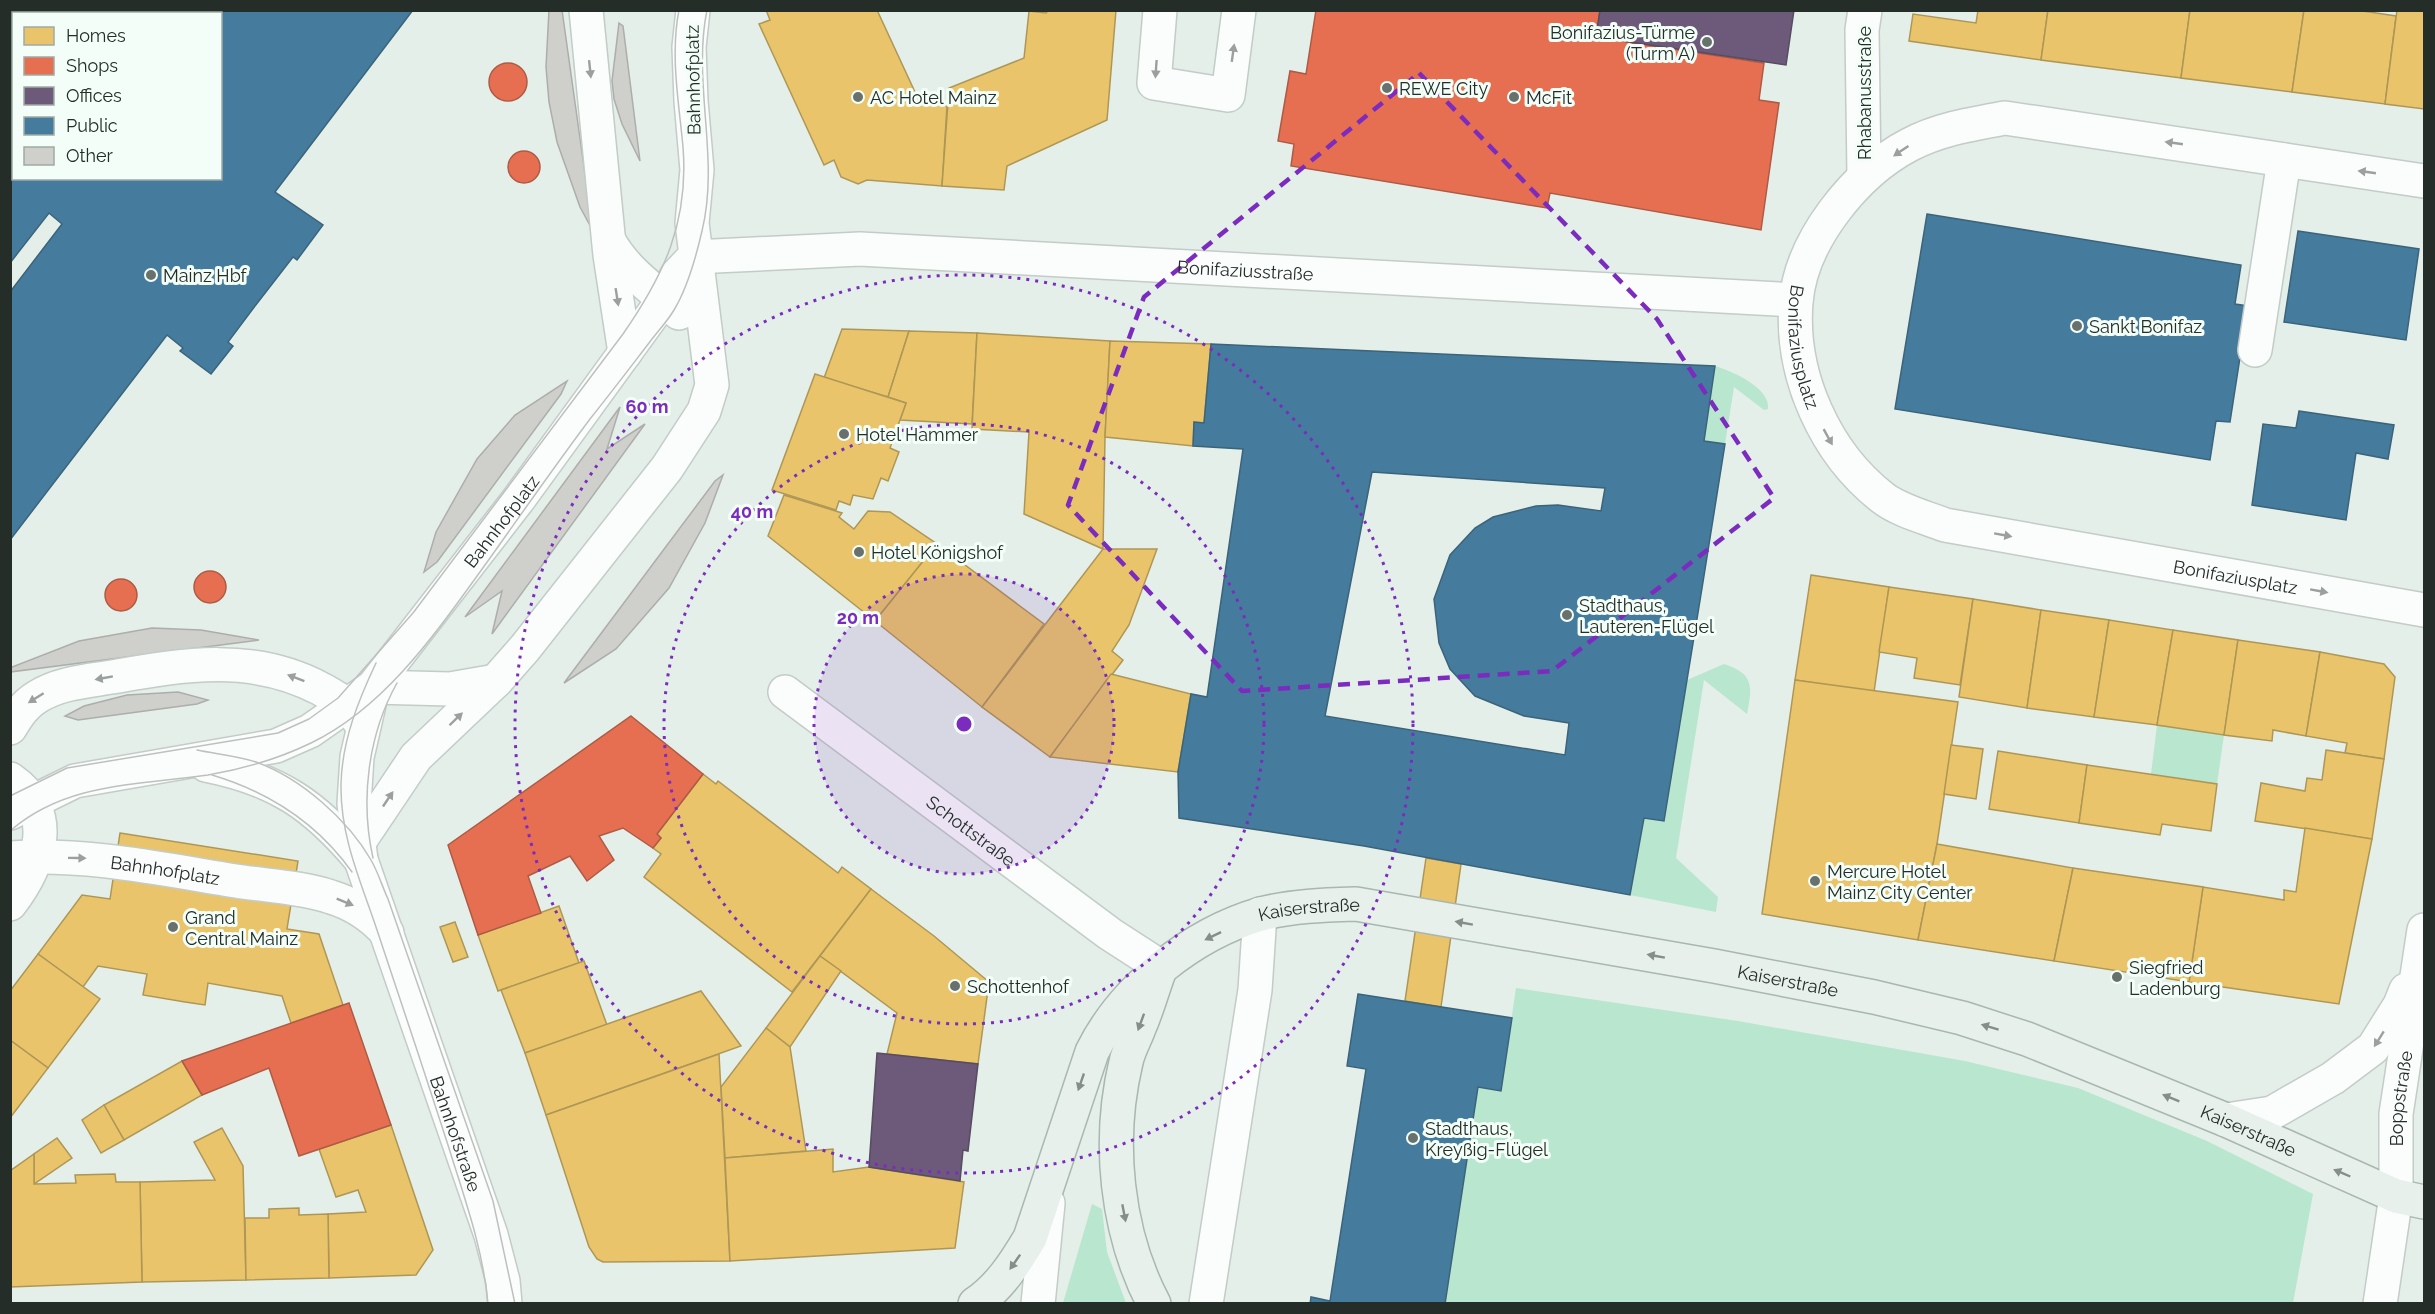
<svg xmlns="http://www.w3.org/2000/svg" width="2435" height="1314" font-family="Raleway,sans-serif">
<rect width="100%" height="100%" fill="#e4efe9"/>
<g fill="#b9e6cf">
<path d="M 1715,366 C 1732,371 1771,388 1768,409 L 1764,410 L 1734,387 L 1725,444 L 1704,441 Z"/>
<path d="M 1724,664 C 1755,674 1752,687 1747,714 L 1704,680 L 1676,858 L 1718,897 L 1716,912 L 1630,895 L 1644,818 L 1664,821 L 1687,680 Z"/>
<path d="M 2157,725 L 2224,735 L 2217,784 L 2151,774 Z"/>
<path d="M 1516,988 L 1738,1021 L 1965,1061 L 2078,1088 L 2207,1141 L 2313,1194 L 2293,1303 L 1445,1304 L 1478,1087 L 1501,1090 Z"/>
<path d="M 1092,1204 L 1102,1209 L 1107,1252 L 1126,1303 L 1063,1303 Z"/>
</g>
<g fill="#e9c46a" stroke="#ae9756" stroke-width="1.5">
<path d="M 766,10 L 877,10 L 915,92 L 930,102 L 947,106 L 942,186 L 867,180 L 858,184 L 841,177 L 834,160 L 824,165 L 759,24 L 770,20 Z"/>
<path d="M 1049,10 L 1116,10 L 1107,120 L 1007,166 L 1004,190 L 942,186 L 949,88 L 1024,58 L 1029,11 L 1046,13 Z"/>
<path d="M 1978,10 L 2048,10 L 2041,60 L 1909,41 L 1913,14 L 1976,23 Z"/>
<path d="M 2048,10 L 2190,10 L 2181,78 L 2041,60 Z"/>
<path d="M 2190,10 L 2304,10 L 2292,92 L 2181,78 Z"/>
<path d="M 2304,10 L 2356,10 L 2396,16 L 2385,104 L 2292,92 Z"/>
<path d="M 2397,10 L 2424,10 L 2424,109 L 2385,104 Z"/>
<path d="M 842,329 L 909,331 L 888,397 L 824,378 Z"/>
<path d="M 909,331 L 977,333 L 972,424 L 900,420 L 906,403 L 888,397 Z"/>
<path d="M 977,333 L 1110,341 L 1105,437 L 1103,549 L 1024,514 L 1029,432 L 972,429 Z"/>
<path d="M 1110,341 L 1211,344 L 1204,423 L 1194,422 L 1193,446 L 1105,437 Z"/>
<path d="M 815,374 L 906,403 L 890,448 L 899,452 L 888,481 L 881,478 L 873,499 L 853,495 L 850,505 L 839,501 L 836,510 L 772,490 Z"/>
<path d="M 784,495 L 842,513 L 839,517 L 854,529 L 868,511 L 890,512 L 937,544 L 875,621 L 768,536 Z"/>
<path d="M 937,544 L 1044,624 L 982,707 L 875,621 Z"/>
<path d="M 1103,549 L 1157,549 L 1129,625 L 1112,651 L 1123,660 L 1050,757 L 982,707 Z"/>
<path d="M 1811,575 L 1889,587 L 1874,692 L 1795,680 Z"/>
<path d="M 1889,587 L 1973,599 L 1960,685 L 1914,678 L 1917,658 L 1879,652 Z"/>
<path d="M 1973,599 L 2041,610 L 2027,708 L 1959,697 Z"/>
<path d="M 2041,610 L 2109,620 L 2094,717 L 2027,708 Z"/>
<path d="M 2109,620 L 2173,630 L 2157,725 L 2094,717 Z"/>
<path d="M 2173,630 L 2238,640 L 2224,735 L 2157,725 Z"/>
<path d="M 2238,640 L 2320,652 L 2306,736 L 2273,730 L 2272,741 L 2224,735 Z"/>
<path d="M 2320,652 L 2384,664 L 2395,677 L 2384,759 L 2345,753 L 2347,743 L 2306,736 Z"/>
<path d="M 1111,674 L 1191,694 L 1178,772 L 1050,757 Z"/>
<path d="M 1795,680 L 1958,702 L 1937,844 L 1918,940 L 1762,914 Z"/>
<path d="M 1951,745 L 1983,749 L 1976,799 L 1944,794 Z"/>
<path d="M 2326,750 L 2384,759 L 2372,839 L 2255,821 L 2261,783 L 2305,791 L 2307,778 L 2322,780 Z"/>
<path d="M 1998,751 L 2087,765 L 2079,823 L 1989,809 Z"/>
<path d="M 2087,765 L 2217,784 L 2211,831 L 2162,824 L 2160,835 L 2079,823 Z"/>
<path d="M 703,774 L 716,784 L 718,781 L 838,873 L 842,867 L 871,889 L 792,992 L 644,877 L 661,854 L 653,848 L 661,838 L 657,834 Z"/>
<path d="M 2305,828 L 2372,839 L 2339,1004 L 2189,982 L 2203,887 L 2284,900 L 2284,890 L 2296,892 Z"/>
<path d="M 120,833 L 298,861 L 287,929 L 319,934 L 343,1005 L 291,1023 L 282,996 L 208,983 L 205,1005 L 185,1002 L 143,995 L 147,974 L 98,966 L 83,987 L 38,954 L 82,895 L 110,899 Z"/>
<path d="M 1937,844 L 2073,868 L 2054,961 L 1918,940 Z"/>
<path d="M 1426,858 L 1461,864 L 1441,1007 L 1405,1001 Z"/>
<path d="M 2073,868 L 2203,887 L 2189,982 L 2054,961 Z"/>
<path d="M 871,889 L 934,936 L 989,982 L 978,1064 L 887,1054 L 897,1013 L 820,956 Z"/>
<path d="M 559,906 L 579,963 L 498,991 L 478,935 Z"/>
<path d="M 455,922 L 468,957 L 453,962 L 440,927 Z"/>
<path d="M 38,954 L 100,999 L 48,1068 L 10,1040 L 10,991 Z"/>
<path d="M 820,956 L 841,971 L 790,1047 L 766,1028 Z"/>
<path d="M 584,961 L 607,1025 L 525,1053 L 501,990 Z"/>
<path d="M 701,991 L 741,1046 L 546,1115 L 525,1053 Z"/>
<path d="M 766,1028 L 790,1047 L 806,1151 L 725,1158 L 721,1087 Z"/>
<path d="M 10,1040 L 48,1068 L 10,1118 Z"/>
<path d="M 719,1054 L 730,1261 L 603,1262 L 597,1259 L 589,1247 L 546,1115 Z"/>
<path d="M 182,1061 L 202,1095 L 124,1140 L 104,1105 Z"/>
<path d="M 104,1105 L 124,1140 L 101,1153 L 82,1120 Z"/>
<path d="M 391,1125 L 433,1250 L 416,1275 L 329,1278 L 328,1214 L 366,1212 L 358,1190 L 336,1197 L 319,1149 Z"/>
<path d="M 222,1128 L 243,1166 L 246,1280 L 142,1282 L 140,1182 L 215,1180 L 194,1142 Z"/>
<path d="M 57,1138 L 72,1158 L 34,1184 L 34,1154 Z"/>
<path d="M 833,1149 L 833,1172 L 869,1167 L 964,1182 L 955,1248 L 730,1261 L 725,1158 Z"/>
<path d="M 34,1154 L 34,1184 L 76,1183 L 75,1175 L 115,1174 L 116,1182 L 140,1182 L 142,1282 L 10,1287 L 10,1171 Z"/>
<path d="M 299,1208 L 299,1215 L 328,1214 L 329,1278 L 246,1280 L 245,1218 L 269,1218 L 269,1209 Z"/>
</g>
<g fill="#e76f51" stroke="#ad5b45" stroke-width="1.5">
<path d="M 1316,10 L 1600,10 L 1596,37 L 1764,63 L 1759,100 L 1779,103 L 1761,230 L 1550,193 L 1547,208 L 1291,166 L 1294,144 L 1278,141 L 1290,71 L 1306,74 Z"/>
<circle cx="508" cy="82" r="19"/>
<circle cx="524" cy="167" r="16"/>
<circle cx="210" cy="587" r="16"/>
<circle cx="121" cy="595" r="16"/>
<path d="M 631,716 L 703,774 L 657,834 L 661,838 L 653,848 L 623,828 L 599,836 L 614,860 L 587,881 L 570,856 L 528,876 L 541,913 L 478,935 L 448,845 Z"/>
<path d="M 349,1003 L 391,1125 L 299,1156 L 269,1068 L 202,1095 L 182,1061 Z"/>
</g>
<g fill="#6d597a" stroke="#574c61" stroke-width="1.5">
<path d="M 1600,10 L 1794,10 L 1786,65 L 1596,37 Z"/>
<path d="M 877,1053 L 978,1064 L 968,1151 L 963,1150 L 960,1181 L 869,1167 Z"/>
</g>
<g fill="#457b9d" stroke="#3b647a" stroke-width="1.5" fill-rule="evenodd">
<path d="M 10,10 L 201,10 L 199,14 L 14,14 L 14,178 L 220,178 L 220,15 L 224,10 L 413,10 L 275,192 L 323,225 L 297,260 L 293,257 L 255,306 L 228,342 L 233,346 L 211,374 L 180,351 L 183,348 L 167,335 L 10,540 L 10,292 L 62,224 L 49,213 L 10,263 Z"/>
<path d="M 1927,214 L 2241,265 L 2235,304 L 2248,306 L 2230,422 L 2216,421 L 2210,460 L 1895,409 Z"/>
<path d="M 2298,231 L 2419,249 L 2406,340 L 2284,322 Z"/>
<path d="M 1211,344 L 1715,366 L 1704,441 L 1725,444 L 1703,582 L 1664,821 L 1644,818 L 1630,895 L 1364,846 L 1179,818 L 1178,772 L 1191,694 L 1207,697 L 1243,449 L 1193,446 L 1194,422 L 1204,423 ZM 1372,472 L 1605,488 L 1601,511 L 1558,505 L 1536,506 L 1493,517 L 1475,528 L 1450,555 L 1434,599 L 1439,643 L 1450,669 L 1475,696 L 1524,716 L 1569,723 L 1565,755 L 1325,716 Z"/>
<path d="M 2299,411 L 2394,425 L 2388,459 L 2356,453 L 2346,520 L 2252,505 L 2263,424 L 2296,428 Z"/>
<path d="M 1358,994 L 1512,1018 L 1501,1091 L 1478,1087 L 1445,1304 L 1310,1304 L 1311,1297 L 1330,1301 L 1366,1069 L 1347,1066 Z"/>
</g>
<g fill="#cfcfcc" stroke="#adaeab" stroke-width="1.5">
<path d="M 549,10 L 562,10 L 593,231 L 580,207 L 557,142 L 549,102 L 546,67 Z"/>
<path d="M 619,23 L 623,26 L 640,161 L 622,124 L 614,99 L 612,81 Z"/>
<path d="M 567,381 L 561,394 L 437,562 L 424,572 L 436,532 L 477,459 L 515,415 Z"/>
<path d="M 620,407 L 607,449 L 645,424 L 492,634 L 502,591 L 465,617 Z"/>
<path d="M 723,475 L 705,523 L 669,588 L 616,649 L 564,683 L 715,481 Z"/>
<path d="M 152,628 L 201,630 L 259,640 L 10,672 L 12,667 L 79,641 Z"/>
<path d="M 178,692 L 208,700 L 197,704 L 78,720 L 65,716 L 84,706 L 127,695 Z"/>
</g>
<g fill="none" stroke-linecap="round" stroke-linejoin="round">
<g stroke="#c3ccc7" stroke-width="36">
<g id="minor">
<path d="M 586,10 L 610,255 L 625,353"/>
<path d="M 1160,10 L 1154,83 L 1228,95 L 1239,10"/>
<path d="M 1864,176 L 1862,30 L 1865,10"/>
<path id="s1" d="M 2424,181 L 2005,118 C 1972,124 1939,129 1909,145 C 1856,173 1801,240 1796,302 C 1790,375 1825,453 1883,498 C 1900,511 1925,517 1945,525 L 2424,610"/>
<path d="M 609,241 C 626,272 654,289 679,313"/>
<path id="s2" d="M 694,257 L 860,249 L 1796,300"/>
<path d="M 2255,350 L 2284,160"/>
<path id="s3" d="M 373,687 L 357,757 L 354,804 L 361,860 L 491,1235 L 503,1281 L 505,1304"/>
<path d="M 373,687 L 450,689 L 496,681"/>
<path id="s4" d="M 785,692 L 1110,934 L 1161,967"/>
<path d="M 10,728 C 18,715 24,705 37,697 C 59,683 87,681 112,677 C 184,664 254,653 321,689 C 337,698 351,705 359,721"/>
<path d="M 206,765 C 277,779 315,805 361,860"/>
<path d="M 10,779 C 59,812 40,865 10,904"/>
<path id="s5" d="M 10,813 L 75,781 L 276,746 L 310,731 L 373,687 L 518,500 L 664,299 L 677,275 L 694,257"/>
<path d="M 359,842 L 416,757 L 496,681 L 525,648 L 667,468 L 704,411 L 712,385 L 692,223 L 697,170 L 691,101 L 689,47 L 693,10"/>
<path id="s6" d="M 10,858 C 87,853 161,869 236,881 C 267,886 301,887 331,897 C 354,904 371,915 387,933"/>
<path d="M 2226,1120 L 2272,1113 L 2333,1078 L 2373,1048 L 2400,1005 L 2406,990"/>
<path d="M 1038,1304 L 1048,1203"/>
<path d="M 1206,1304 L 1255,990 L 1260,914"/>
<path id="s7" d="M 2380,1304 L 2396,1196 L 2396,1114 L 2424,930"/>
</g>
</g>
<g stroke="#a8b7af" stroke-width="36">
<g id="major">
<path id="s8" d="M 975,1304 C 1000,1287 1015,1263 1030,1238 L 1092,1052 C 1123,989 1192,934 1261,914 C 1292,906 1325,905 1356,904 L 1714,966 L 1874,997 L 1962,1018 L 2027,1039 L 2226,1120 L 2396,1196 L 2424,1202"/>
<path d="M 1154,1304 C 1116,1232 1107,1141 1126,1062 C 1128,1051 1135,1039 1139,1028 C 1147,1010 1152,991 1159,972"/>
</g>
</g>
<use href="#minor" stroke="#fbfdfc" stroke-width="33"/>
<use href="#major" stroke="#e8f0ec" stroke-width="33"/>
<g stroke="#bdc0be" stroke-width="1.5">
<path d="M 376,663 C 358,701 342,741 341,784 C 340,838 362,884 378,933 C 402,1004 425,1074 448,1145 C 464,1197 483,1248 488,1304"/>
<path d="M 197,750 C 216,754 238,756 256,762 C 301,778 348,820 371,860 C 378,872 382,886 388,899 L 493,1201 L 515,1304"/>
<path d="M 212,775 C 269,792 317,823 352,872"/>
<path d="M 10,796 L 67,768 L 278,733 L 309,719 L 338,698 L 413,613 L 623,334 C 664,275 689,222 683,147 C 679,103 670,55 679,10"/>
<path d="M 10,831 C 66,782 139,785 208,775 C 243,769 280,758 311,743 C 386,707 438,630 485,565 C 520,516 554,467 590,419 C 610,394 629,369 649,343 C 657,332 667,322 674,310 C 688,287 696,257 702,231 C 720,158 692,83 707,10"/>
<path d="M 373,858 C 360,800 368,735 397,683"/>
</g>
</g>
<defs><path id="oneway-solid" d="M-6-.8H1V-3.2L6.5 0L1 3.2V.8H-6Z" transform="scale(1.5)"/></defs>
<g fill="#9b9f9d">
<use href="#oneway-solid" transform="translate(1233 53) rotate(-82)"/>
<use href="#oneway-solid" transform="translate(590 69) rotate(84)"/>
<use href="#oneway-solid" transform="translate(1156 69) rotate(94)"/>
<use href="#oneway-solid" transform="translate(2174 143) rotate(-172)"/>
<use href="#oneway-solid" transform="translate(1901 151) rotate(146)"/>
<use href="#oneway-solid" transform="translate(2367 172) rotate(-172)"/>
<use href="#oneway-solid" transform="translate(617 297) rotate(81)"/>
<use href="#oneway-solid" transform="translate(1828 437) rotate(61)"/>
<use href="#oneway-solid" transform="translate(2003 535) rotate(10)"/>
<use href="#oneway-solid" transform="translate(2319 591) rotate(10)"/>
<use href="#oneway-solid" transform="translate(104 678) rotate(170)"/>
<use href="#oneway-solid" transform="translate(296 678) rotate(-159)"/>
<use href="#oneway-solid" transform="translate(36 698) rotate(148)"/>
<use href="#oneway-solid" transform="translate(456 719) rotate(-44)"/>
<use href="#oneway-solid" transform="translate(388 799) rotate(-56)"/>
<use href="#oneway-solid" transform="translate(77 858) rotate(1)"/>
<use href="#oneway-solid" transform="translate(345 902) rotate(22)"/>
<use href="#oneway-solid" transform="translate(2379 1039) rotate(122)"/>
</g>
<g fill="#868e8a">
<use href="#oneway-solid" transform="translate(1464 923) rotate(-170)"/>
<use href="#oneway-solid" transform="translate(1213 936) rotate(154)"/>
<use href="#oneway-solid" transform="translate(1656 956) rotate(-170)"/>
<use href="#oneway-solid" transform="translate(1141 1022) rotate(110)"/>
<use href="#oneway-solid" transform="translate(1990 1027) rotate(-163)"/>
<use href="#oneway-solid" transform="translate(1081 1082) rotate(109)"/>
<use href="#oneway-solid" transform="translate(2171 1098) rotate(-158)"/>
<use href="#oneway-solid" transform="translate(2342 1173) rotate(-157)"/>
<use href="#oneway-solid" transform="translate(1124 1213) rotate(79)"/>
<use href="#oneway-solid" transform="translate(1015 1262) rotate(125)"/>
</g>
<path fill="none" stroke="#7b2cbf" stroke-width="4.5" stroke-dasharray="12 8" stroke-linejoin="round" d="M 1419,73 L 1657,319 L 1774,498 L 1552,671 L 1242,691 L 1068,505 L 1144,297 Z"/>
<circle cx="964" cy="724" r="150" fill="#7b2cbf" fill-opacity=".12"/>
<g fill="none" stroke="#7b2cbf" stroke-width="3" stroke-dasharray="3 6">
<circle cx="964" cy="724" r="150"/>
<circle cx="964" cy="724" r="300"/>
<circle cx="964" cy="724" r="449"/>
</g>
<g fill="#68716c" stroke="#f2fef7" stroke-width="2">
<circle cx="1707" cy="42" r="6"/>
<circle cx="1387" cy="88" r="6"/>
<circle cx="858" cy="97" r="6"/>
<circle cx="1514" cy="97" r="6"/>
<circle cx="151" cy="275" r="6"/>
<circle cx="2077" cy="326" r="6"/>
<circle cx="844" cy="434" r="6"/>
<circle cx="859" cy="552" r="6"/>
<circle cx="1567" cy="615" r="6"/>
<circle cx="1815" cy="881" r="6"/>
<circle cx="173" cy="927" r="6"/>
<circle cx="2117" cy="977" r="6"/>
<circle cx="955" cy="986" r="6"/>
<circle cx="1413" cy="1138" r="6"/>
</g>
<g text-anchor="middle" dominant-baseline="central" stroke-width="6" stroke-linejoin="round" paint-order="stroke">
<g font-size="18" fill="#252d28" stroke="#f2fef7" text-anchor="start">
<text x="1695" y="32" text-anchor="end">Bonifazius-Türme<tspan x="1695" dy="21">(Turm A)</tspan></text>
<text x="1399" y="88">REWE City</text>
<text x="870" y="97">AC Hotel Mainz</text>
<text x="1526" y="97">McFit</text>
<text x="163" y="275">Mainz Hbf</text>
<text x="2089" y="326">Sankt Bonifaz</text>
<text x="856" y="434">Hotel Hammer</text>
<text x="871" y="552">Hotel Königshof</text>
<text x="1579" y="605">Stadthaus,<tspan x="1579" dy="21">Lauteren-Flügel</tspan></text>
<text x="1827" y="871">Mercure Hotel<tspan x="1827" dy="21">Mainz City Center</tspan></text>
<text x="185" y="917">Grand<tspan x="185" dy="21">Central Mainz</tspan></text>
<text x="2129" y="967">Siegfried<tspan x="2129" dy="21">Ladenburg</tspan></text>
<text x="967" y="986">Schottenhof</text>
<text x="1425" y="1128">Stadthaus,<tspan x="1425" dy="21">Kreyßig-Flügel</tspan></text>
</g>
<g font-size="18" fill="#252d28" stroke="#f2fef7">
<text transform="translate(693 80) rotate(-91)">Bahnhofplatz</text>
<text transform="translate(1864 93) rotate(-90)">Rhabanusstraße</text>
<text stroke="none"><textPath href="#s2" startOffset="552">Bonifaziusstraße</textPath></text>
<text stroke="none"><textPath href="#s1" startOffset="770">Bonifaziusplatz</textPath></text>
<text stroke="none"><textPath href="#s5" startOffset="600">Bahnhofplatz</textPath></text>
<text stroke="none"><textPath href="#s1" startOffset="1310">Bonifaziusplatz</textPath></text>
<text stroke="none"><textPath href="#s4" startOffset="232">Schottstraße</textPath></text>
<text stroke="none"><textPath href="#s6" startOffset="156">Bahnhofplatz</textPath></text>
<text stroke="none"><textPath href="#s8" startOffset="555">Kaiserstraße</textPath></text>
<text stroke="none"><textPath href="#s8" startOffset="1041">Kaiserstraße</textPath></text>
<text stroke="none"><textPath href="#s7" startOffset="207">Boppstraße</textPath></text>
<text stroke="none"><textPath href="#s8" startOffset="1527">Kaiserstraße</textPath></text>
<text stroke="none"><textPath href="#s3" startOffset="465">Bahnhofstraße</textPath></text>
</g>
</g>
<circle cx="964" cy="724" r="9" fill="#7b2cbf" stroke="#f2fef7" stroke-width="3"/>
<g font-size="18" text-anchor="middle" font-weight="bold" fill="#7b2cbf" stroke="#f2fef7" stroke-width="6" stroke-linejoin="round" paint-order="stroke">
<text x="647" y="413">60 m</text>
<text x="752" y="518">40 m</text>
<text x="858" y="624">20 m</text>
</g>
<rect width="2435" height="1314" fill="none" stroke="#252d28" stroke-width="24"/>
<rect x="12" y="12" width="210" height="168" fill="#f2fef7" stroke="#a0aaa4" stroke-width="1.5"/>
<rect x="24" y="27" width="30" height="18" fill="#e9c46a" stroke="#a0aaa4" stroke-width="1.5"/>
<text x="66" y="42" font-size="18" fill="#252d28">Homes</text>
<rect x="24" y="57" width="30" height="18" fill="#e76f51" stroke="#a0aaa4" stroke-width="1.5"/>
<text x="66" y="72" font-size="18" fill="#252d28">Shops</text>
<rect x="24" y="87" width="30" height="18" fill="#6d597a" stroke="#a0aaa4" stroke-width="1.5"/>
<text x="66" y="102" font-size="18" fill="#252d28">Offices</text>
<rect x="24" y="117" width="30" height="18" fill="#457b9d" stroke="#a0aaa4" stroke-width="1.5"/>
<text x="66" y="132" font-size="18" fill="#252d28">Public</text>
<rect x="24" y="147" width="30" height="18" fill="#cfcfcc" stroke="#a0aaa4" stroke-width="1.5"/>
<text x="66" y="162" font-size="18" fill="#252d28">Other</text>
</svg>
